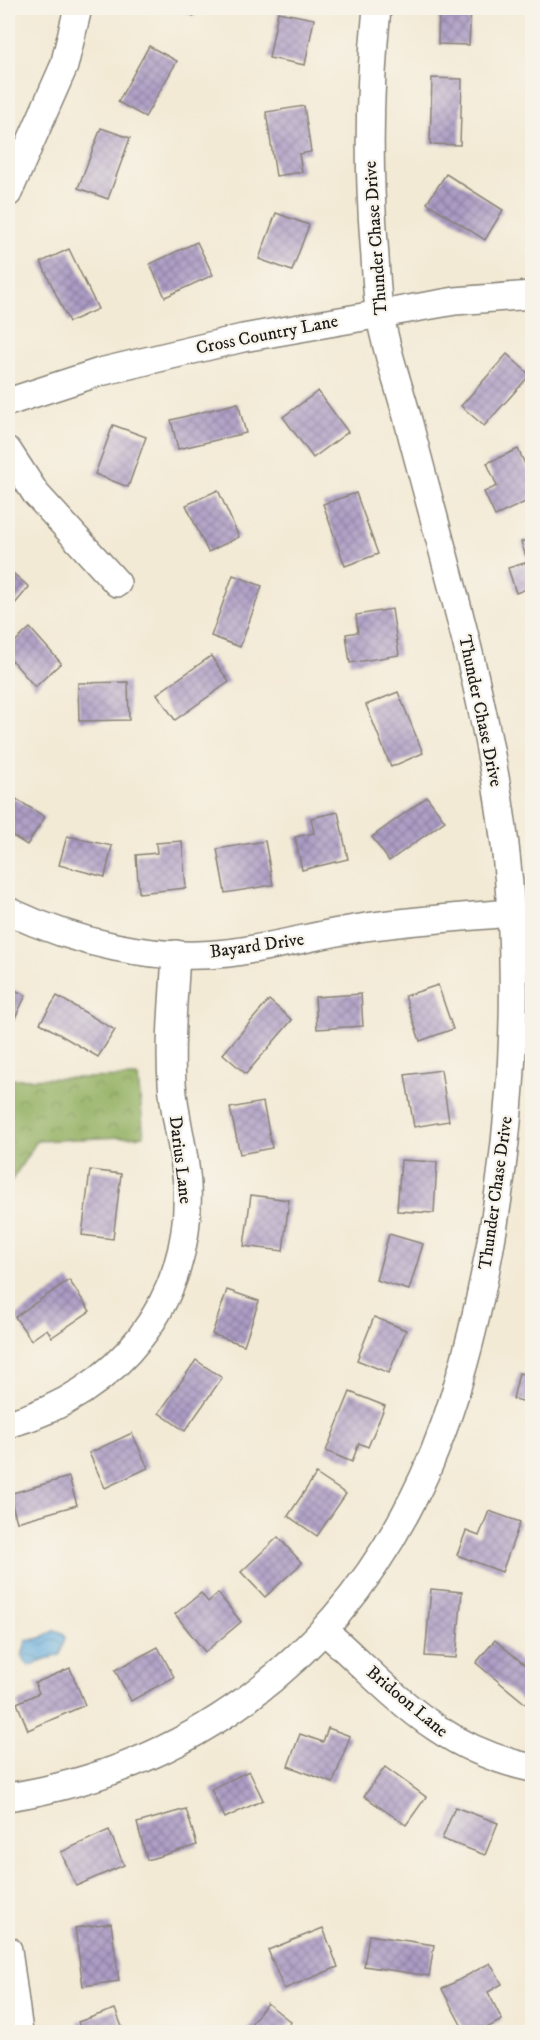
<svg xmlns="http://www.w3.org/2000/svg" width="540" height="2040" font-family="'IM FELL DW Pica',serif">
<defs>
<pattern id="forest-crowns" width="20" height="18" patternUnits="userSpaceOnUse" patternTransform="scale(1.5)"><rect width="20" height="18" fill="#93b062"/><path d="M2 6a3 3 0 1 1 6 0M12 15a3 3 0 1 1 6 0" fill="none" stroke="#778e50"/></pattern>
<pattern id="water-waves" width="16" height="10" patternUnits="userSpaceOnUse" patternTransform="scale(1.5)"><rect width="16" height="10" fill="#66addd"/><path d="M0 5q4-4 8 0t8 0" fill="none" stroke="#538cb2"/></pattern>
<pattern id="building-cross-hatch" width="8" height="8" patternUnits="userSpaceOnUse" patternTransform="scale(1.5)"><rect width="8" height="8" fill="#ac9cc5"/><path d="M0 0l8 8M0 8l8-8" fill="none" stroke="#8b7e9f"/></pattern>
</defs>
<rect width="100%" height="100%" fill="#f7f3e8"/>
<filter id="ink" filterUnits="userSpaceOnUse"><feTurbulence type="fractalNoise" baseFrequency=".0167" numOctaves="2"/><feDisplacementMap in="SourceGraphic" scale="12" xChannelSelector="R" yChannelSelector="G"/><feConvolveMatrix kernelMatrix="1 2 1 2 8 2 1 2 1" color-interpolation-filters="sRGB"/></filter>
<filter id="wash" filterUnits="userSpaceOnUse"><feTurbulence type="fractalNoise" baseFrequency=".008" numOctaves="4" result="noise"/><feDisplacementMap in="SourceGraphic" scale="24" xChannelSelector="R" yChannelSelector="G"/><feGaussianBlur stdDeviation="1.35" result="paint"/><feColorMatrix in="noise" values="0 0 0 0 0 0 0 0 0 0 0 0 0 0 0 0 0 1.4 0 .05"/><feComposite in="paint" operator="in"/></filter>
<g filter="url(#wash)">
<rect width="100%" height="100%" fill="#f3ead5"/>
<path fill="url(#forest-crowns)" stroke="#58663f" stroke-width="1.5" d="M 138,1077 L 144,1136 L 37,1141 L 8,1186 L 8,1079 Z"/>
<path fill="url(#water-waves)" stroke="#41647c" stroke-width="1.5" d="M 55,1630 L 63,1633 L 65,1638 L 60,1655 L 29,1666 L 22,1657 L 26,1641 L 41,1638 Z"/>
<g id="blocks">
<g fill="url(#building-cross-hatch)">
<path d="M 175,8 L 198,8 L 194,16 Z"/>
<path d="M 439,8 L 471,8 L 469,45 L 438,44 Z"/>
<path d="M 278,12 L 314,19 L 305,65 L 269,58 Z"/>
<path d="M 149,46 L 177,61 L 145,117 L 118,102 Z"/>
<path d="M 432,78 L 462,79 L 460,145 L 430,144 Z"/>
<path d="M 304,106 L 311,152 L 299,154 L 302,172 L 276,176 L 266,112 Z"/>
<path d="M 101,128 L 130,138 L 108,199 L 78,188 Z"/>
<path d="M 446,174 L 503,210 L 485,240 L 427,203 Z"/>
<path d="M 276,213 L 309,225 L 292,271 L 259,259 Z"/>
<path d="M 197,242 L 213,275 L 165,297 L 150,264 Z"/>
<path d="M 69,249 L 98,309 L 69,322 L 41,262 Z"/>
<path d="M 507,354 L 530,375 L 484,426 L 461,406 Z"/>
<path d="M 318,391 L 348,432 L 313,458 L 283,417 Z"/>
<path d="M 238,403 L 246,433 L 178,449 L 171,420 Z"/>
<path d="M 113,425 L 146,437 L 128,487 L 95,474 Z"/>
<path d="M 518,449 L 532,479 L 532,499 L 495,516 L 484,492 L 497,486 L 487,463 Z"/>
<path d="M 218,490 L 239,537 L 208,552 L 186,505 Z"/>
<path d="M 356,493 L 378,554 L 345,566 L 323,504 Z"/>
<path d="M 532,538 L 532,587 L 516,593 L 508,568 L 528,562 L 521,542 Z"/>
<path d="M 8,569 L 29,587 L 8,612 Z"/>
<path d="M 233,575 L 262,586 L 240,647 L 211,636 Z"/>
<path d="M 392,609 L 399,655 L 350,663 L 346,634 L 358,632 L 356,615 Z"/>
<path d="M 30,628 L 61,663 L 35,687 L 8,656 L 8,648 Z"/>
<path d="M 211,656 L 229,682 L 175,720 L 157,694 Z"/>
<path d="M 128,682 L 129,720 L 79,721 L 78,683 Z"/>
<path d="M 398,692 L 423,753 L 391,767 L 366,705 Z"/>
<path d="M 8,794 L 45,817 L 27,845 L 8,833 Z"/>
<path d="M 427,797 L 445,821 L 389,861 L 372,837 Z"/>
<path d="M 338,812 L 348,859 L 302,870 L 295,837 L 314,833 L 311,818 Z"/>
<path d="M 67,836 L 112,846 L 105,877 L 59,865 Z"/>
<path d="M 182,841 L 186,888 L 139,893 L 136,855 L 157,853 L 156,843 Z"/>
<path d="M 265,841 L 273,885 L 225,893 L 217,849 Z"/>
<path d="M 438,985 L 453,1029 L 420,1041 L 405,996 Z"/>
<path d="M 8,987 L 26,995 L 13,1022 L 8,1019 Z"/>
<path d="M 361,994 L 363,1026 L 317,1029 L 315,997 Z"/>
<path d="M 57,996 L 115,1030 L 98,1057 L 40,1023 Z"/>
<path d="M 269,1000 L 292,1020 L 246,1074 L 223,1054 Z"/>
<path d="M 441,1070 L 449,1121 L 414,1127 L 405,1075 Z"/>
<path d="M 263,1102 L 272,1148 L 240,1154 L 230,1108 Z"/>
<path d="M 401,1160 L 437,1162 L 434,1213 L 397,1211 Z"/>
<path d="M 90,1170 L 121,1174 L 113,1239 L 82,1235 Z"/>
<path d="M 251,1195 L 289,1200 L 283,1251 L 244,1246 Z"/>
<path d="M 389,1234 L 423,1244 L 409,1290 L 376,1280 Z"/>
<path d="M 69,1280 L 90,1311 L 52,1337 L 47,1329 L 31,1340 L 15,1317 Z"/>
<path d="M 227,1290 L 259,1301 L 244,1345 L 212,1334 Z"/>
<path d="M 374,1317 L 406,1330 L 389,1373 L 357,1360 Z"/>
<path d="M 196,1360 L 222,1378 L 185,1431 L 159,1413 Z"/>
<path d="M 519,1373 L 532,1376 L 532,1403 L 513,1399 Z"/>
<path d="M 350,1392 L 385,1406 L 368,1447 L 359,1443 L 352,1462 L 326,1451 Z"/>
<path d="M 132,1433 L 148,1468 L 105,1488 L 89,1453 Z"/>
<path d="M 316,1474 L 346,1494 L 317,1536 L 288,1516 Z"/>
<path d="M 69,1477 L 77,1505 L 17,1522 L 9,1494 Z"/>
<path d="M 489,1511 L 520,1522 L 502,1572 L 457,1555 L 466,1531 L 479,1536 Z"/>
<path d="M 278,1537 L 302,1563 L 265,1597 L 241,1572 Z"/>
<path d="M 431,1589 L 462,1592 L 456,1658 L 425,1656 Z"/>
<path d="M 201,1593 L 208,1602 L 218,1593 L 241,1622 L 205,1652 L 175,1614 Z"/>
<path d="M 495,1640 L 532,1671 L 532,1699 L 527,1705 L 476,1663 Z"/>
<path d="M 158,1647 L 174,1677 L 131,1701 L 115,1670 Z"/>
<path d="M 70,1668 L 85,1705 L 28,1730 L 17,1703 L 39,1693 L 35,1683 Z"/>
<path d="M 328,1728 L 350,1736 L 333,1783 L 288,1766 L 300,1734 L 323,1742 Z"/>
<path d="M 385,1767 L 426,1797 L 406,1825 L 364,1796 Z"/>
<path d="M 249,1771 L 263,1800 L 225,1818 L 211,1789 Z"/>
<path d="M 455,1807 L 498,1823 L 485,1855 L 442,1839 Z"/>
<path d="M 186,1809 L 197,1845 L 147,1860 L 137,1823 Z"/>
<path d="M 109,1830 L 124,1865 L 76,1886 L 61,1852 Z"/>
<path d="M 111,1923 L 119,1981 L 83,1986 L 75,1928 Z"/>
<path d="M 323,1928 L 338,1967 L 284,1989 L 268,1950 Z"/>
<path d="M 369,1935 L 434,1945 L 429,1976 L 364,1966 Z"/>
<path d="M 490,1963 L 502,1984 L 488,1992 L 502,2020 L 479,2032 L 465,2032 L 442,1989 Z"/>
<path d="M 267,2003 L 291,2022 L 283,2032 L 245,2032 Z"/>
<path d="M 115,2009 L 124,2032 L 82,2032 L 78,2022 Z"/>
</g>
</g>
</g>
<g filter="url(#ink)">
<use href="#blocks" fill-opacity="0" stroke="#888378" stroke-width="1.5"/>
<g fill="none" stroke-linecap="round" stroke-linejoin="round">
<g stroke="#888378" stroke-width="30">
<g id="minor">
<path d="M 8,193 L 64,66 L 78,8"/>
<path d="M 8,402 L 100,372 L 243,338 L 455,301 L 532,295"/>
<path d="M 8,451 L 36,494 L 117,583"/>
<path d="M 8,911 C 74,942 154,962 228,953 C 275,947 320,934 366,927 C 414,920 463,917 511,913"/>
<path d="M 8,1424 C 117,1394 193,1302 187,1185 C 185,1150 174,1117 172,1082 C 169,1040 174,996 176,954"/>
<path d="M 325,1631 C 394,1693 437,1748 532,1768"/>
<path d="M 8,1797 C 188,1769 331,1662 413,1499 C 455,1417 479,1314 494,1224 C 514,1099 520,971 505,845 C 488,702 445,563 409,424 C 400,388 386,352 380,315 C 376,292 376,267 374,243 C 368,164 369,87 377,8"/>
<path d="M 8,1950 L 19,2032"/>
</g>
</g>
<use href="#minor" stroke="#fff" stroke-width="27"/>
</g>
</g>
<g text-anchor="middle" dominant-baseline="central" stroke-width="4.5" stroke-linejoin="round" paint-order="stroke">
<g font-size="18" fill="#1c1c1c" stroke="#f7f3e8">
<text transform="translate(376 238) rotate(-94)">Thunder Chase Drive</text>
<text transform="translate(267 335) rotate(-11)">Cross Country Lane</text>
<text transform="translate(480 711) rotate(78)">Thunder Chase Drive</text>
<text transform="translate(257 946) rotate(-8)">Bayard Drive</text>
<text transform="translate(180 1160) rotate(83)">Darius Lane</text>
<text transform="translate(496 1193) rotate(-82)">Thunder Chase Drive</text>
<text transform="translate(407 1702) rotate(40)">Bridoon Lane</text>
</g>
</g>
<rect width="540" height="2040" fill="none" stroke="#f7f3e8" stroke-width="30"/>
</svg>
